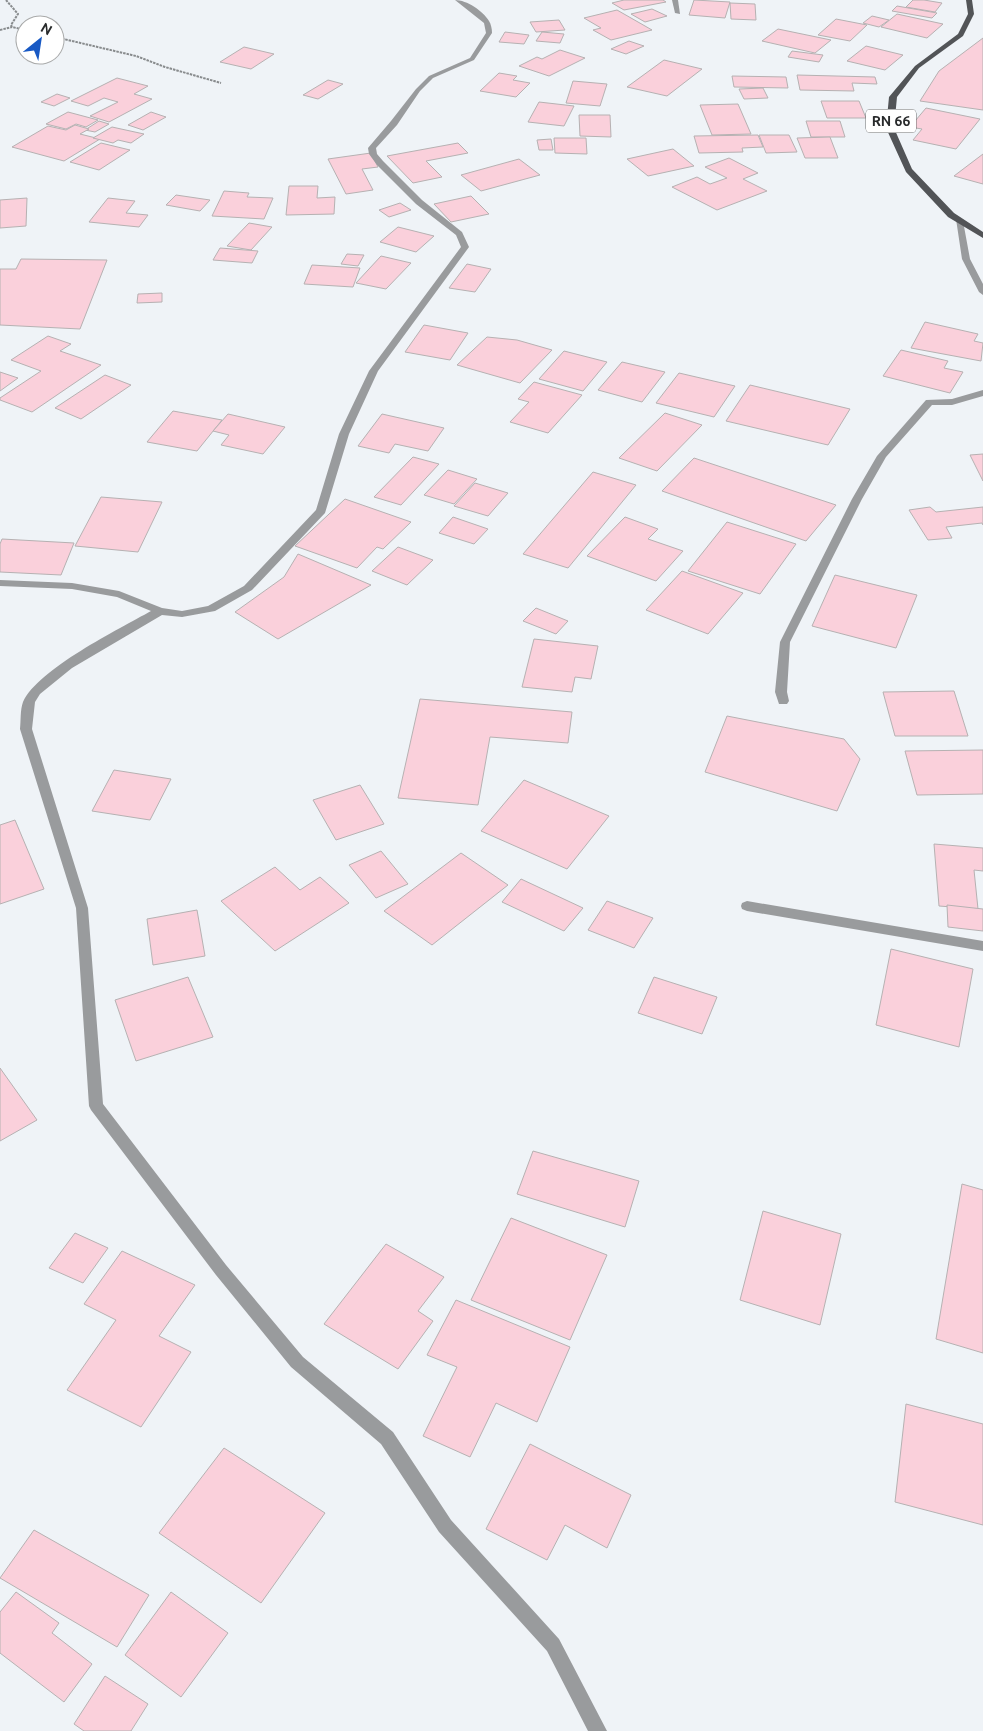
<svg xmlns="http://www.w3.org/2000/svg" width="983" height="1731" font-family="Ubuntu,sans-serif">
<rect width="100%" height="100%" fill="#eff3f7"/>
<g fill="#fad0db" stroke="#b6b1b2">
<path d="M 624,0 L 663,0 L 666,2 L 624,10 L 612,3 Z"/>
<path d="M 694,0 L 730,2 L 725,18 L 689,15 Z"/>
<path d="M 913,0 L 924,0 L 942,3 L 935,12 L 906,7 Z"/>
<path d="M 730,3 L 755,4 L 756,20 L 731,19 Z"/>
<path d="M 897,6 L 937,13 L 932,18 L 892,11 Z"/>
<path d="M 652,9 L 667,16 L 645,22 L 631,14 Z"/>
<path d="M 617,10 L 652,30 L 611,40 L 593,30 L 601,28 L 584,18 Z"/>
<path d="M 897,14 L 943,24 L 927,38 L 881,27 Z"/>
<path d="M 872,16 L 889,20 L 879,27 L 863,23 Z"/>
<path d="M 836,19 L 867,25 L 850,41 L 818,35 Z"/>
<path d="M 559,20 L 565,30 L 536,32 L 530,22 Z"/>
<path d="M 778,29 L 831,40 L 815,53 L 762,41 Z"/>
<path d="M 505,32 L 529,35 L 524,44 L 499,42 Z"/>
<path d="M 542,32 L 564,34 L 560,43 L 536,41 Z"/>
<path d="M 983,38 L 983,110 L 920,101 L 939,71 Z"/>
<path d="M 629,41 L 644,46 L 626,54 L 611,49 Z"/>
<path d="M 866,46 L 903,55 L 885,70 L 847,61 Z"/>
<path d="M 244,47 L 274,54 L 251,69 L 220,62 Z"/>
<path d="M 560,50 L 585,58 L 549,76 L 519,66 L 537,57 L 542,59 Z"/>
<path d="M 792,51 L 823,55 L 819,62 L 788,57 Z"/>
<path d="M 664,60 L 702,69 L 667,96 L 627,87 Z"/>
<path d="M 499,73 L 517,76 L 513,80 L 530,83 L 516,97 L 480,91 Z"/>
<path d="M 797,75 L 875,77 L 877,84 L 852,83 L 854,91 L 800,90 Z"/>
<path d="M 732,76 L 786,77 L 788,88 L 734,87 Z"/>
<path d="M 117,78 L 148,86 L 134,94 L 152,99 L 109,122 L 90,116 L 118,102 L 104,98 L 88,106 L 71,101 Z"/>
<path d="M 328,80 L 343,84 L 318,99 L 303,95 Z"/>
<path d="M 573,81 L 607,84 L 600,106 L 566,103 Z"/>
<path d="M 763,88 L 768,98 L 744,99 L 739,89 Z"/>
<path d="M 57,94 L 70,98 L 54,106 L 41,102 Z"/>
<path d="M 821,101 L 859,101 L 866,118 L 827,118 Z"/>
<path d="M 539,102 L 574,106 L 564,126 L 528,122 Z"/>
<path d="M 738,104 L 751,134 L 712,135 L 700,105 Z"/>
<path d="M 926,108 L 980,119 L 956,149 L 913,140 L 922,129 L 910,127 Z"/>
<path d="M 68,112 L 98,120 L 86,127 L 76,124 L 66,129 L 46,124 Z"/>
<path d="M 151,112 L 166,117 L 143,130 L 128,125 Z"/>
<path d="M 579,115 L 610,115 L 611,137 L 580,136 Z"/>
<path d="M 99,121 L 109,124 L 95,132 L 85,130 Z"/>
<path d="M 806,121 L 840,121 L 845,137 L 811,137 Z"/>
<path d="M 75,125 L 89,129 L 80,134 L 100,139 L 64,161 L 12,147 L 48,126 L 66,130 Z"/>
<path d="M 112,127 L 144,134 L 131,143 L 118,140 L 113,143 L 93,138 Z"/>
<path d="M 758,135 L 763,147 L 742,148 L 743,152 L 699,153 L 694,136 Z"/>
<path d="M 759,135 L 789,135 L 797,152 L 766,153 Z"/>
<path d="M 830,137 L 838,158 L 805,158 L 797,138 Z"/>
<path d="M 554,138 L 586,138 L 587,154 L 555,153 Z"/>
<path d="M 551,139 L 553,150 L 539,150 L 537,140 Z"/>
<path d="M 101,143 L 130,150 L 99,170 L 70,162 Z"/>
<path d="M 458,143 L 468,153 L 426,161 L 442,177 L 413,183 L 387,156 Z"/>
<path d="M 673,149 L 694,166 L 648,176 L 627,159 Z"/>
<path d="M 371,153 L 378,167 L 362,169 L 373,190 L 346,194 L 328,159 Z"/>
<path d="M 983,154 L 983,184 L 954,176 Z"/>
<path d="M 729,158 L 758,173 L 743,179 L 767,191 L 717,210 L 672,187 L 697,177 L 710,184 L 727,178 L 705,167 Z"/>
<path d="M 519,159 L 540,175 L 481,191 L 461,175 Z"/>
<path d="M 289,186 L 318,186 L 317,198 L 335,197 L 334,214 L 286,215 Z"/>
<path d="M 224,191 L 249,193 L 247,197 L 273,198 L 264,219 L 212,216 Z"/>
<path d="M 176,195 L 210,200 L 200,211 L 166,205 Z"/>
<path d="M 471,196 L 489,214 L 451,222 L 434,204 Z"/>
<path d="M 27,198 L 26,226 L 0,228 L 0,200 Z"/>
<path d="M 108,198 L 135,201 L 126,213 L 148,215 L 139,227 L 89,222 Z"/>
<path d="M 400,203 L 411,210 L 389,217 L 379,210 Z"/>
<path d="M 249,223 L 272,227 L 251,250 L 227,246 Z"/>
<path d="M 398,227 L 434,236 L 416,252 L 380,242 Z"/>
<path d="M 220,248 L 258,251 L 252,263 L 213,260 Z"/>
<path d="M 347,254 L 364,255 L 358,266 L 341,264 Z"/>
<path d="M 381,256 L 411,263 L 386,289 L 356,283 Z"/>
<path d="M 21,259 L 107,260 L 80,329 L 0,325 L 0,269 L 16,269 Z"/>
<path d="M 467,264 L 491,269 L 475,292 L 449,288 Z"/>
<path d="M 312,265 L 360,268 L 353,287 L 304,284 Z"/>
<path d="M 162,293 L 162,302 L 137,303 L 138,294 Z"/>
<path d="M 925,322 L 978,334 L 974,341 L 983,343 L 981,361 L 911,348 Z"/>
<path d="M 424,325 L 468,333 L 450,360 L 405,352 Z"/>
<path d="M 48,336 L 71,344 L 60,351 L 101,365 L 32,412 L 0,400 L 0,398 L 41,371 L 11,360 Z"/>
<path d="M 487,337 L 517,340 L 552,350 L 520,383 L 457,365 Z"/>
<path d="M 901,350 L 948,361 L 944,368 L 963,372 L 950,393 L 883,376 Z"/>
<path d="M 564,351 L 607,362 L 583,391 L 539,379 Z"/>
<path d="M 622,362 L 665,372 L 642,402 L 598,390 Z"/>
<path d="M 0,372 L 18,378 L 0,391 Z"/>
<path d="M 679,373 L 735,386 L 714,417 L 656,403 Z"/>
<path d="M 105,375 L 131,385 L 81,419 L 55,408 Z"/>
<path d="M 534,382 L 582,395 L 548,433 L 510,422 L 529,402 L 518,399 Z"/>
<path d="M 750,385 L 850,409 L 828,445 L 726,421 Z"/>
<path d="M 173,411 L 222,420 L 197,451 L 147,442 Z"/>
<path d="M 665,413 L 702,425 L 657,471 L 619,458 Z"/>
<path d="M 228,414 L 285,427 L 263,454 L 221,445 L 229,435 L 213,431 Z"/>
<path d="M 382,414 L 444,428 L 428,451 L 395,444 L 389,453 L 358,446 Z"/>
<path d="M 983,454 L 983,481 L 970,455 Z"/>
<path d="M 413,457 L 439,464 L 401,505 L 374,497 Z"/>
<path d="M 694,458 L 836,505 L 806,541 L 662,491 Z"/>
<path d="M 448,470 L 477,479 L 454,504 L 424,495 Z"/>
<path d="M 593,472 L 636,485 L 568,568 L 523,554 Z"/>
<path d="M 475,483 L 508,493 L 488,516 L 454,506 Z"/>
<path d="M 101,497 L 162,502 L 138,552 L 75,546 Z"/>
<path d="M 345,499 L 411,522 L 383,549 L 377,547 L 357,568 L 295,546 Z"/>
<path d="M 930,507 L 936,512 L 983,507 L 983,525 L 982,523 L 946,527 L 952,538 L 928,540 L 909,510 Z"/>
<path d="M 453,517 L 488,529 L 474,544 L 439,533 Z"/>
<path d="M 625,517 L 658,529 L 648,539 L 683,551 L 656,581 L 587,556 Z"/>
<path d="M 727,522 L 796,544 L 760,594 L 688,571 Z"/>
<path d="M 2,539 L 74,543 L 61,575 L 0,572 L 0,544 Z"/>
<path d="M 398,547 L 433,560 L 407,585 L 372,571 Z"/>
<path d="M 298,554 L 371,585 L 278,639 L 235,612 L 284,577 Z"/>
<path d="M 682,571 L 743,593 L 708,634 L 646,610 Z"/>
<path d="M 835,575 L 917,595 L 896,648 L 812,626 Z"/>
<path d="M 536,608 L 568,621 L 556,634 L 523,621 Z"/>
<path d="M 534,639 L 598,646 L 591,679 L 575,677 L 572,692 L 522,687 Z"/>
<path d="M 954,691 L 968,736 L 895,736 L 883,692 Z"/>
<path d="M 420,699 L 572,712 L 568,743 L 490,737 L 478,805 L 398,798 Z"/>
<path d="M 727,716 L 844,739 L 860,759 L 837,811 L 705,772 Z"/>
<path d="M 983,750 L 983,794 L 917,795 L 905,751 Z"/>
<path d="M 114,770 L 171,779 L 150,820 L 92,811 Z"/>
<path d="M 524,780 L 609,816 L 567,869 L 481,831 Z"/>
<path d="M 360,785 L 384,824 L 336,840 L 313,800 Z"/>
<path d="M 15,820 L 44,889 L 0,904 L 0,825 Z"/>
<path d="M 934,844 L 983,848 L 983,871 L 974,870 L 978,909 L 939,906 Z"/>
<path d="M 381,851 L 408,884 L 376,898 L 349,865 Z"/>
<path d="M 461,853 L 508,885 L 432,945 L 384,911 Z"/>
<path d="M 275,867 L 300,890 L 320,877 L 349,903 L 275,951 L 221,901 Z"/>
<path d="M 521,879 L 583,908 L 564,931 L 502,902 Z"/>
<path d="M 607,901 L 653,918 L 634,948 L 588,930 Z"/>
<path d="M 947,905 L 983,909 L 983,931 L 948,927 Z"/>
<path d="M 197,910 L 205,956 L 153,965 L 147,919 Z"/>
<path d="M 891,949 L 973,969 L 959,1047 L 876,1025 Z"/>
<path d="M 188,977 L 213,1037 L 136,1061 L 115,1000 Z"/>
<path d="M 654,977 L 717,997 L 702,1034 L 638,1013 Z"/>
<path d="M 0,1068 L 37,1120 L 0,1141 Z"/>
<path d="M 533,1151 L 639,1181 L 625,1227 L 517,1194 Z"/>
<path d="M 962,1184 L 983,1190 L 983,1353 L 936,1339 Z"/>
<path d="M 763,1211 L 841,1234 L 820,1325 L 740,1300 Z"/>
<path d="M 511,1218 L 607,1255 L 570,1340 L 471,1300 Z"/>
<path d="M 75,1233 L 108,1248 L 83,1283 L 49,1268 Z"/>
<path d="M 386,1244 L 444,1277 L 418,1311 L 433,1321 L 398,1369 L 324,1324 Z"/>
<path d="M 122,1251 L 195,1285 L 159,1336 L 191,1352 L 141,1427 L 67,1390 L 116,1320 L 84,1304 Z"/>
<path d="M 456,1300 L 570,1347 L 537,1422 L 496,1403 L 470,1457 L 423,1436 L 457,1367 L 427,1355 Z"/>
<path d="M 906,1404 L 983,1424 L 983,1525 L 895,1502 Z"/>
<path d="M 530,1444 L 631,1495 L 607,1548 L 565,1525 L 547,1560 L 486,1529 Z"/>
<path d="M 224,1448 L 325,1513 L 261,1603 L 159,1533 Z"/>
<path d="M 34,1530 L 149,1595 L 117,1647 L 0,1578 Z"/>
<path d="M 16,1592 L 59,1623 L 52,1633 L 92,1664 L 64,1702 L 0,1653 L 0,1612 Z"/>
<path d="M 171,1592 L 228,1633 L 181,1697 L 125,1655 Z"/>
<path d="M 105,1676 L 148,1704 L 131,1731 L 84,1731 L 74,1724 Z"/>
</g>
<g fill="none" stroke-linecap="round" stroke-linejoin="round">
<g stroke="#888b8d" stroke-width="2" stroke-dasharray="2.5 1" stroke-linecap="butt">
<path d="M 6,0 L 18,14 L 11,25 L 12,27 L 25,30"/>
<path d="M 0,30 L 12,27"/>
<path d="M 55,37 L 136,56 L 165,67 L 221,83"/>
</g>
<g fill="#999b9d" fill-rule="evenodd">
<path d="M 455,0 C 467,0 483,11 489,21 C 491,24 492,29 492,33 L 474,60 L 433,78 L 420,91 L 397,125 L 376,148 L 377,154 L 383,161 L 422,200 L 462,232 L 469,247 L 378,371 L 349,434 L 325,513 L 252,590 L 215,611 L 182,617 L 162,615 L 72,668 L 40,694 L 35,702 L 32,729 L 88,908 L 103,1104 L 226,1265 L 303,1357 L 393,1432 L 451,1520 L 559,1639 L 607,1731 L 588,1731 L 547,1651 L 439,1532 L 381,1444 L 291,1367 L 216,1275 L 91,1110 L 89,1106 L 76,908 L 20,729 C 21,721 20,710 23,702 C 38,669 119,629 151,611 L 117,597 L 72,589 L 0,586 L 0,580 L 72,583 L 119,591 L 162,608 L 182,611 L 208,606 L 244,586 L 316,510 L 339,434 L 369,371 L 461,247 L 456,235 L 416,204 L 377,165 L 369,154 L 368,148 L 391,121 L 416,89 L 429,76 L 470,58 L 486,33 L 484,23 Z"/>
<path d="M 672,0 L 678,0 L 680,14 L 675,13 Z"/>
<path d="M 956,219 L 963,221 L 970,259 L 983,284 L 983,295 L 979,292 L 962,259 Z"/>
<path d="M 983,390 L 983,396 L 952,405 L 932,405 L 886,457 L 862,499 L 790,642 L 787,692 L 789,701 L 787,704 L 779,704 L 775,692 L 780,642 L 852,499 L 877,456 L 926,400 L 952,399 Z"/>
<path d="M 747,901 L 983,941 L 983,951 L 747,911 L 742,909 L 741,906 L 742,903 Z"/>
</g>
<path fill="#525457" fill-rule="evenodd" d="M 966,0 L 972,0 L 974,14 L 963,36 L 919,68 L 897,97 L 894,128 L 912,169 L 954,213 L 983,232 L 983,238 L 948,217 L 906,172 L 886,128 L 889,97 L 915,66 L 958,34 L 968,14 Z"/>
</g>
<g text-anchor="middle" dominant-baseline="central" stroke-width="4.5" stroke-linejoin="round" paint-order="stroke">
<rect fill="#fff" stroke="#686a6b" stroke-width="1" x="866" y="109.5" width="50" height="23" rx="4"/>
<g font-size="14" font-weight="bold" fill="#282a2b">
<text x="891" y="121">RN 66</text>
</g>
</g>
<g transform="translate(40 40) rotate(30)"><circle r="24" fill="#ffffff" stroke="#a9aaaa"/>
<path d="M0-4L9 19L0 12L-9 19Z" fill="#1859c4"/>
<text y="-8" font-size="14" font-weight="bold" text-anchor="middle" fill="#282a2b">N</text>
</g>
</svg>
